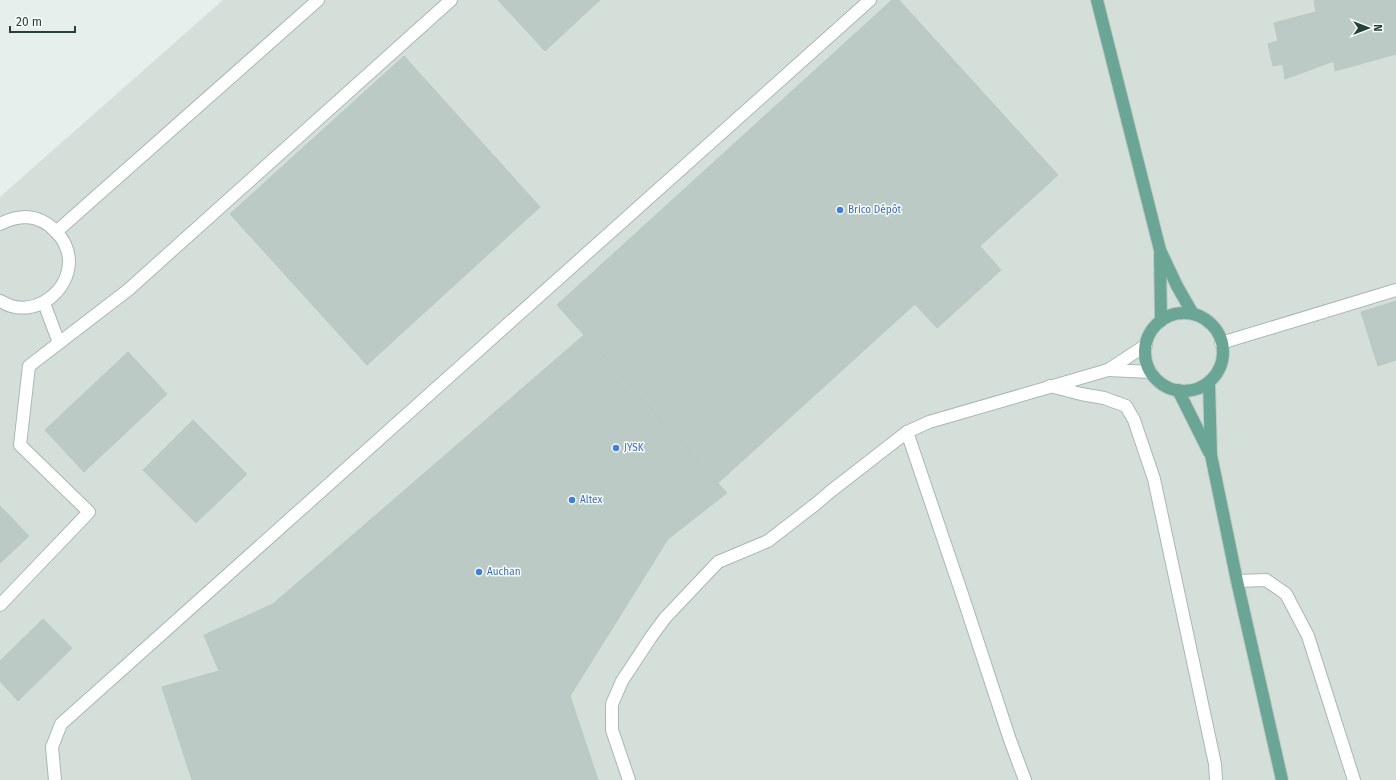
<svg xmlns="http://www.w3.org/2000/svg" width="1396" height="780" font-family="'Fira Sans',sans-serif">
<rect width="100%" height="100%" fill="#e6efeb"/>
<path fill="#d4dfda" d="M 223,0 L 1396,0 L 1396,780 L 0,780 L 0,197 Z"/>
<g fill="#bbcac4" stroke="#b8c9c2">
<path d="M 498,0 L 600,0 L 545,51 Z"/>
<path d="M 892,0 L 899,0 L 1058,175 L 980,246 L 1001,270 L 937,328 L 915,304 L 718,483 L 557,305 Z"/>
<path d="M 1317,0 L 1396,0 L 1396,54 L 1335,71 L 1334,61 L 1285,79 L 1283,64 L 1273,66 L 1268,44 L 1278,41 L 1274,23 L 1316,12 L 1314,1 Z"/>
<path d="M 404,56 L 540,207 L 367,365 L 230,214 Z"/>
<path d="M 1396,301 L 1396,360 L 1378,366 L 1361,312 Z"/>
<path d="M 584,335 L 727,493 L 668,539 L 570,696 L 598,780 L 192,780 L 162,687 L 219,671 L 204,635 L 273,604 Z"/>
<path d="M 128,352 L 167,394 L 84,472 L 45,430 Z"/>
<path d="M 193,420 L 247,474 L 196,523 L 143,470 Z"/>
<path d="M 0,506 L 29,536 L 0,563 Z"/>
<path d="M 43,619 L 72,648 L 18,701 L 0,681 L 0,661 Z"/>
</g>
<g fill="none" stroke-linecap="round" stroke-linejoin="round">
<g stroke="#a8b8b2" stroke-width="14">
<g id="minor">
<path d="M 0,224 C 8,220 17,217 26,217 C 49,218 69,240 69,262 C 68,291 39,314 11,306 C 7,305 3,302 0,301"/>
<path d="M 56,232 L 318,0"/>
<path d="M 44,303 L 59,343"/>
<path d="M 1221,343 L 1396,290"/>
<path d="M 1108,370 L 1151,372"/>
<path d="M 1050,386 L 1081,394 L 1104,398 L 1126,406 L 1134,420 L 1154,479 L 1215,764 L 1216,780"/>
<path d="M 907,432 L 962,594 L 1010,740 L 1025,780"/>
<path d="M 1237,581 L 1266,580 L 1286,594 L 1308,636 L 1354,780"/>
<path d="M 0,605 L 89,512 L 20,445 L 29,366 L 128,290 L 451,0"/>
<path d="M 55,780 L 52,747 L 61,724 L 870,0"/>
<path d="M 629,780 L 612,730 L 612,704 L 622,681 L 651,637 L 665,618 L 718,562 L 768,541 L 817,503 L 831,491 L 907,432 L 929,422 L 1108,370 L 1146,345"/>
</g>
</g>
<g stroke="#c2cac8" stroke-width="14">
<g id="major">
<path d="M 1097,0 L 1160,250 L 1177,286 L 1193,314"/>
<path d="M 1160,255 L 1161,321"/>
<circle cx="1184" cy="352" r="39"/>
<path d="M 1209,382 L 1211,455 L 1237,581 L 1282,780"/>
<path d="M 1178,390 L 1209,452"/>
</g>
</g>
<use href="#minor" stroke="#fff" stroke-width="12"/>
<use href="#major" stroke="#6aa596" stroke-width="12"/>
</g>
<g fill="#3f7fe0" stroke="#f7fbf9" stroke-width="1.5">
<circle cx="840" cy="210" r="4"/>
<circle cx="616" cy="448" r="4"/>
<circle cx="572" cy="500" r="4"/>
<circle cx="479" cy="572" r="4"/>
</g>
<g text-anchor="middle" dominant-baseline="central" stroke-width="3" stroke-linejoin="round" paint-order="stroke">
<g font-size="10" fill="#366cbe" stroke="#f7fbf9" text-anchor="start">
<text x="848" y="210">Brico Dépôt</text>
<text x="624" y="448">JYSK</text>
<text x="580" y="500">Altex</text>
<text x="487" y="572">Auchan</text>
</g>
</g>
<g transform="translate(1368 28) rotate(90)" stroke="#f7fbf9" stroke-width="3" paint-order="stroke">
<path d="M0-3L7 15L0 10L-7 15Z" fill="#24423a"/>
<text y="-6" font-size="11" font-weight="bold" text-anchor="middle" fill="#24423a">N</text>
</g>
<path d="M10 26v6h65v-6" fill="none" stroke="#24423a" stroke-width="2"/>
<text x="16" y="26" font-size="12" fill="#24423a" stroke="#f7fbf9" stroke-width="3" paint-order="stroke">20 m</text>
</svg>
